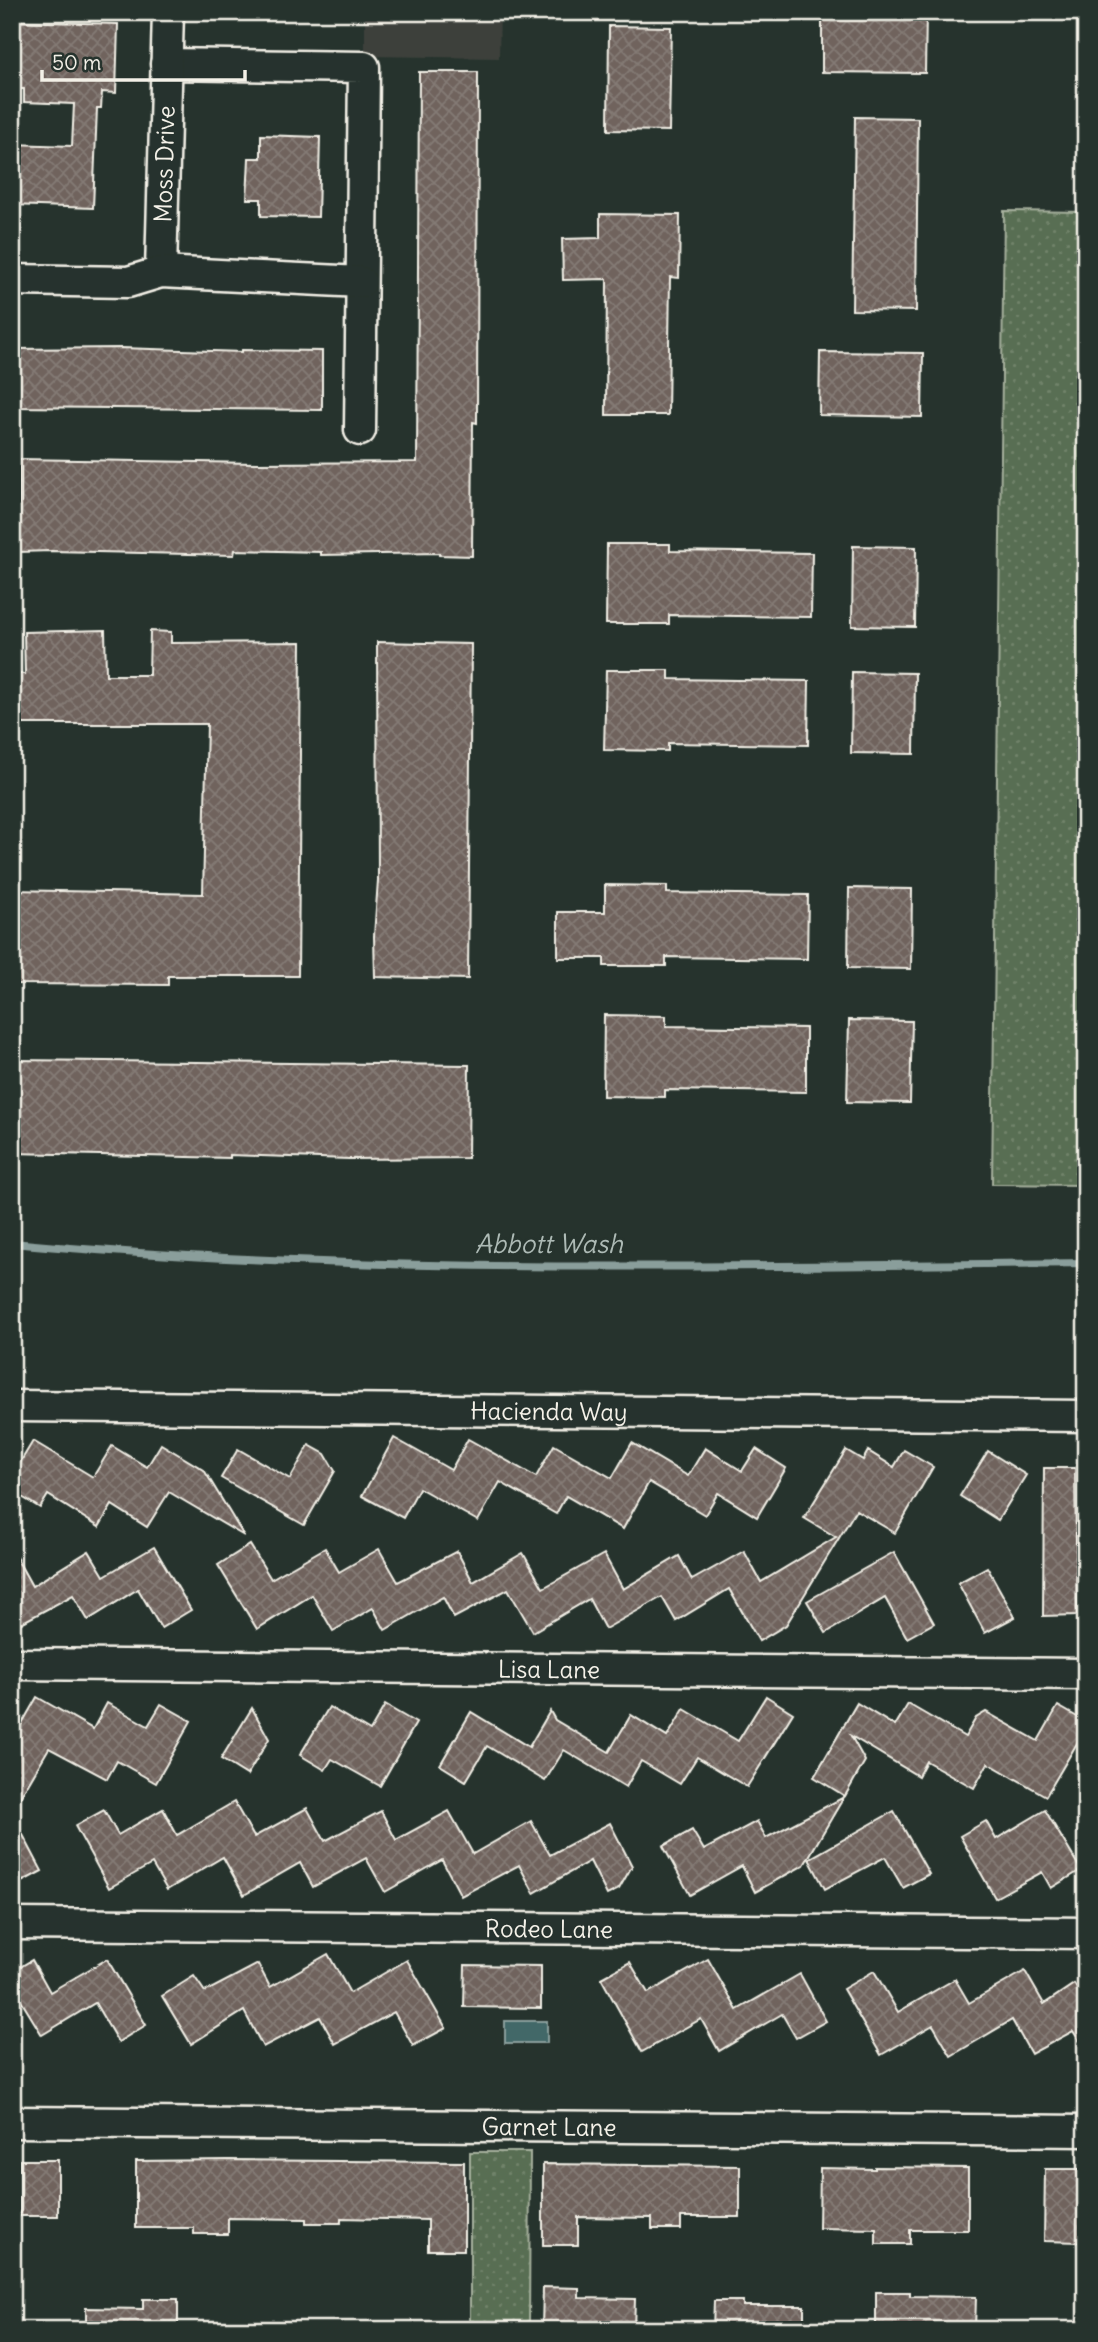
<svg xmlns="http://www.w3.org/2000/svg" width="1098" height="2342" font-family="Delius,sans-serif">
<defs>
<pattern id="park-dots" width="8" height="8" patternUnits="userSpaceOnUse" patternTransform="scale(1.75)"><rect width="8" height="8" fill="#586e52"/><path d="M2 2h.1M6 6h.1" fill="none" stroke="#71836b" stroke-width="1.8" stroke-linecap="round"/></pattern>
<pattern id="building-cross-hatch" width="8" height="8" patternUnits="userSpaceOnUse" patternTransform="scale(1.75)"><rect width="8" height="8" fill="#6f635d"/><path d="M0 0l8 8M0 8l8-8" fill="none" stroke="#847a74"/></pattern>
</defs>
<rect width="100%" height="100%" fill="#26332d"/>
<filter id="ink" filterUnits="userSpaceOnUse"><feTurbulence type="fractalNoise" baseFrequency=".0143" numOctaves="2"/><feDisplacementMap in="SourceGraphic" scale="14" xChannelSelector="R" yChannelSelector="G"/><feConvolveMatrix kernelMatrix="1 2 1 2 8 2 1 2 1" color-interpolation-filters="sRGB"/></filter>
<g filter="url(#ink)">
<path fill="#3c413b" d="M 365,12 L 500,12 L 499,58 L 365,56 Z"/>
<g fill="url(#park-dots)" stroke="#a6b09d" stroke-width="2">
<path d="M 1004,211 L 1086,212 L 1086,1185 L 992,1184 Z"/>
<path d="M 470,2152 L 530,2152 L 529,2330 L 470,2330 Z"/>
</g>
<rect fill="#436768" stroke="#8a9e9b" stroke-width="2" x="505" y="2021" width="42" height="22"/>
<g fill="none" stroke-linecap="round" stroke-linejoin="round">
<path stroke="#8a9e9b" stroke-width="8" d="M 12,1243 C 369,1276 728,1266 1086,1263"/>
</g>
<g fill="url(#building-cross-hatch)" stroke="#f4f1e8" stroke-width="2">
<path d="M 822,12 L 926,12 L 925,73 L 822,72 Z"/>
<path d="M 12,21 L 118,24 L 116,93 L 102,92 L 101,108 L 97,108 L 93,208 L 12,205 L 12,144 L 72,146 L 74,104 L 24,102 L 24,89 L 12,89 Z"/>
<path d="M 609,26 L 671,27 L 669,131 L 608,130 Z"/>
<path d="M 419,72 L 478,72 L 477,423 L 473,422 L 472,556 L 439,555 L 439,553 L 321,555 L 321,552 L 235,550 L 234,555 L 51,551 L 19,552 L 19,459 L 257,463 L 417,462 Z"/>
<path d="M 855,117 L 918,118 L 916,311 L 852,310 Z"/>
<path d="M 261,135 L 320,137 L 318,217 L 261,216 L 261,199 L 247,199 L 249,158 L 261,158 Z"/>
<path d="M 600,214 L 680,215 L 679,278 L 670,277 L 668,415 L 606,415 L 607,279 L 563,280 L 562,239 L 600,238 Z"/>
<path d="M 121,348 L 242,352 L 242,350 L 322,351 L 322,410 L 12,407 L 12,349 Z"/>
<path d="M 820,352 L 923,353 L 922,417 L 819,415 Z"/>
<path d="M 607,544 L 670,544 L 670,551 L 812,553 L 811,617 L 669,615 L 669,624 L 606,624 Z"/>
<path d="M 853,546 L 916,547 L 915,627 L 852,626 Z"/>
<path d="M 105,630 L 106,675 L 149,675 L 150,631 L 171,632 L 171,643 L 301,642 L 298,976 L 168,976 L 168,985 L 16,984 L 16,943 L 12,943 L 12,890 L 203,894 L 207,724 L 12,724 L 12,674 L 25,674 L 24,632 Z"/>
<path d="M 377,642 L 471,644 L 468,979 L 375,977 L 374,936 L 378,880 Z"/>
<path d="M 606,670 L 669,670 L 669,679 L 809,681 L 808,745 L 668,743 L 668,751 L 604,750 Z"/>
<path d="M 852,672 L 915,673 L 914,754 L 851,753 Z"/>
<path d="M 605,885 L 667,886 L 667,893 L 808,895 L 807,959 L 666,957 L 666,966 L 604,966 L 604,958 L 558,958 L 558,912 L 605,912 Z"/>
<path d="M 849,888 L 912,889 L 911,969 L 848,968 Z"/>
<path d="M 604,1015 L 666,1016 L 666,1026 L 806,1028 L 806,1092 L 665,1090 L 665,1097 L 603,1096 Z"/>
<path d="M 849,1020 L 912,1021 L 910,1103 L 847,1102 Z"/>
<path d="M 15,1060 L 469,1065 L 468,1158 L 349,1159 L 230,1155 L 230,1158 L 13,1153 Z"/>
<path d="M 394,1438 L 451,1470 L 468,1439 L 536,1477 L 554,1445 L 612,1478 L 632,1443 L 688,1476 L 705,1448 L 742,1471 L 756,1449 L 786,1468 L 757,1517 L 718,1493 L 705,1515 L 649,1482 L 623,1529 L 566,1496 L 556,1514 L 500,1482 L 478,1521 L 419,1488 L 403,1518 L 362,1496 Z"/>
<path d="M 33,1441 L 93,1477 L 112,1446 L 147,1467 L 161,1444 L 204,1470 L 244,1536 L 169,1492 L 147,1527 L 112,1505 L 99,1527 L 48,1495 L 40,1508 L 12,1491 L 12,1476 Z"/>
<path d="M 309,1445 L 325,1454 L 335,1471 L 304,1525 L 221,1478 L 238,1449 L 290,1479 Z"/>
<path d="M 846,1450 L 863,1460 L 868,1451 L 894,1467 L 904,1450 L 933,1467 L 895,1533 L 856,1510 L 786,1625 L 759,1641 L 729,1589 L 676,1621 L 662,1597 L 605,1629 L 589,1599 L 533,1632 L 508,1589 L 454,1618 L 443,1597 L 385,1630 L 373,1608 L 333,1631 L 312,1595 L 257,1629 L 218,1565 L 250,1545 L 271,1579 L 325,1548 L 339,1572 L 379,1549 L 398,1582 L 457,1551 L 473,1582 L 523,1553 L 543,1588 L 604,1554 L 623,1589 L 679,1556 L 692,1580 L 744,1551 L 761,1582 L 836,1537 L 804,1518 Z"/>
<path d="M 988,1451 L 1026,1475 L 998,1520 L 960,1496 Z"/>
<path d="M 1044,1468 L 1075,1468 L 1077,1615 L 1043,1616 Z"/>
<path d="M 154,1547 L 191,1610 L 161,1628 L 138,1589 L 88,1620 L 73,1595 L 12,1628 L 12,1550 L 32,1586 L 89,1551 L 104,1576 Z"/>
<path d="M 894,1552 L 934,1623 L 907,1638 L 885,1598 L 826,1633 L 807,1601 Z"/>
<path d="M 987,1567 L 1015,1617 L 985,1633 L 958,1583 Z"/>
<path d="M 766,1696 L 793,1713 L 747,1787 L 697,1757 L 680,1784 L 641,1761 L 626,1787 L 564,1750 L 545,1781 L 487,1746 L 466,1781 L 440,1765 L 471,1712 L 529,1747 L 550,1711 L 555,1720 L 609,1752 L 631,1715 L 667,1737 L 684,1709 L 738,1741 Z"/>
<path d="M 37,1697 L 93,1729 L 107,1703 L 148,1726 L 161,1704 L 191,1721 L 156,1783 L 117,1761 L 107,1779 L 49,1748 L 12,1811 L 12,1741 Z"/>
<path d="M 857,1703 L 895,1726 L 908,1704 L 965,1737 L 976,1718 L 986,1712 L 1038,1741 L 1058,1706 L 1086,1722 L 1086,1728 L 1046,1796 L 988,1763 L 974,1788 L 926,1761 L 918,1776 L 851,1736 L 865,1761 L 845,1796 L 814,1777 Z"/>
<path d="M 385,1705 L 416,1723 L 380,1786 L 332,1759 L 325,1770 L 300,1755 L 329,1707 L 370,1731 Z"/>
<path d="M 252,1708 L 269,1739 L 247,1775 L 221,1759 Z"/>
<path d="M 844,1797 L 804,1865 L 755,1892 L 742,1866 L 690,1895 L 663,1846 L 692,1830 L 704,1850 L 757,1821 L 766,1838 Z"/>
<path d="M 234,1802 L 254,1837 L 307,1808 L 325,1841 L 381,1811 L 396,1840 L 449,1811 L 473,1854 L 531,1821 L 550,1855 L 610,1823 L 632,1866 L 619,1889 L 607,1895 L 590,1861 L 534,1893 L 519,1865 L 461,1896 L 442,1860 L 385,1892 L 366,1858 L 313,1887 L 300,1863 L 244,1895 L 223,1857 L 167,1890 L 152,1864 L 109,1888 L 75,1826 L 104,1810 L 118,1835 L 163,1809 L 177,1835 Z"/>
<path d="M 1045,1810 L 1081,1870 L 1051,1888 L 1042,1872 L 995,1898 L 960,1836 L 986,1821 L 996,1839 Z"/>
<path d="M 894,1811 L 929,1874 L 903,1888 L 885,1857 L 825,1889 L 809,1859 Z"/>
<path d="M 12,1814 L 42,1871 L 12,1887 Z"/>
<path d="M 328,1954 L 350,1993 L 407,1960 L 446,2028 L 413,2046 L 394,2012 L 335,2044 L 320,2017 L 263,2047 L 244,2011 L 191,2044 L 162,1996 L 194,1976 L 205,1992 L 258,1964 L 270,1987 Z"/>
<path d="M 107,1959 L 146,2025 L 118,2042 L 95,2003 L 42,2035 L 12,1986 L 12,1972 L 32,1960 L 50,1992 Z"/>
<path d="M 708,1959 L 737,2010 L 800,1974 L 826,2021 L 796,2038 L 782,2014 L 719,2051 L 701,2019 L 642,2052 L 601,1978 L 630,1962 L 648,1993 Z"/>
<path d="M 465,1965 L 541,1966 L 541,2008 L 464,2007 Z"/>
<path d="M 874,1971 L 898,2012 L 955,1979 L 969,2003 L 1025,1971 L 1044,2004 L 1074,1984 L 1086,2002 L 1086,2051 L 1073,2031 L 1031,2054 L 1012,2020 L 951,2056 L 933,2025 L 881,2055 L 843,1989 Z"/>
<rect x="20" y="2160" width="38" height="56"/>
<path d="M 228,2160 L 464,2162 L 464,2250 L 428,2250 L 428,2220 L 341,2218 L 341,2223 L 306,2223 L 306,2219 L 228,2218 L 228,2234 L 194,2234 L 194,2228 L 136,2228 L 136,2161 Z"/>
<path d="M 543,2164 L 740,2166 L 740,2217 L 681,2217 L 681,2229 L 652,2229 L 652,2218 L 578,2217 L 578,2245 L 543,2245 Z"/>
<path d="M 875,2167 L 968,2168 L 968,2230 L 910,2230 L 910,2244 L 876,2244 L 876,2229 L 819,2228 L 820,2168 L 875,2169 Z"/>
<path d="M 1045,2169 L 1081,2169 L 1080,2242 L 1044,2241 Z"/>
<path d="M 543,2287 L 579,2288 L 579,2298 L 635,2299 L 634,2330 L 542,2330 Z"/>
<path d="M 876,2292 L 910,2292 L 910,2296 L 976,2297 L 975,2330 L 876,2330 Z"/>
<path d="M 143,2299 L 178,2299 L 178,2330 L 86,2330 L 86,2308 L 143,2309 Z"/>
<path d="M 714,2301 L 743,2301 L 743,2306 L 804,2306 L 804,2330 L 713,2330 Z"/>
</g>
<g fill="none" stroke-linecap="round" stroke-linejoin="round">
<g stroke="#f4f1e8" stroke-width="35">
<g id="minor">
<path d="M 166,64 L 364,67 L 360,430"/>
<path id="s1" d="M 161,272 L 168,12"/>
<path d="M 12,280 L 128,282 L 161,272 L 361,282"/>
<path id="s2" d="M 12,1406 L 1086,1416"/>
<path id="s3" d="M 12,1664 L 1086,1674"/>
<path id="s4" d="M 12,1924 L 1086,1933"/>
<path id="s5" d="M 12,2122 L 1086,2131"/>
</g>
</g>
<use href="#minor" stroke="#26332d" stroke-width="30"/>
</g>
</g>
<g text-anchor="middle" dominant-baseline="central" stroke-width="5" stroke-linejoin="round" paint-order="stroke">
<g font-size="24" fill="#f4f1e8" stroke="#26332d">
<text stroke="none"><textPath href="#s1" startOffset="108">Moss Drive</textPath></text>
<text stroke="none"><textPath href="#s2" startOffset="537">Hacienda Way</textPath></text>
<text stroke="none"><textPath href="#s3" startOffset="537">Lisa Lane</textPath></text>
<text stroke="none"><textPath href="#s4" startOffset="537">Rodeo Lane</textPath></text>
<text stroke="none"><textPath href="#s5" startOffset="537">Garnet Lane</textPath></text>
</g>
<g font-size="26" font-style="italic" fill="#adbab5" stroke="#26332d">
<text x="549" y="1243">Abbott Wash</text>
</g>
</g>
<rect width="1098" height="2342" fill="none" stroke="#26332d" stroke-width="42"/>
<rect x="21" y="21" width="1056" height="2300" fill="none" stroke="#f4f1e8" stroke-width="2.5" filter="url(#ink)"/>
<path d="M42 70v10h203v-10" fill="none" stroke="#f4f1e8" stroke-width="3.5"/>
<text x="52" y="70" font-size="21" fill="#f4f1e8" stroke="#26332d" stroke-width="5" paint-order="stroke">50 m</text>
</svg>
